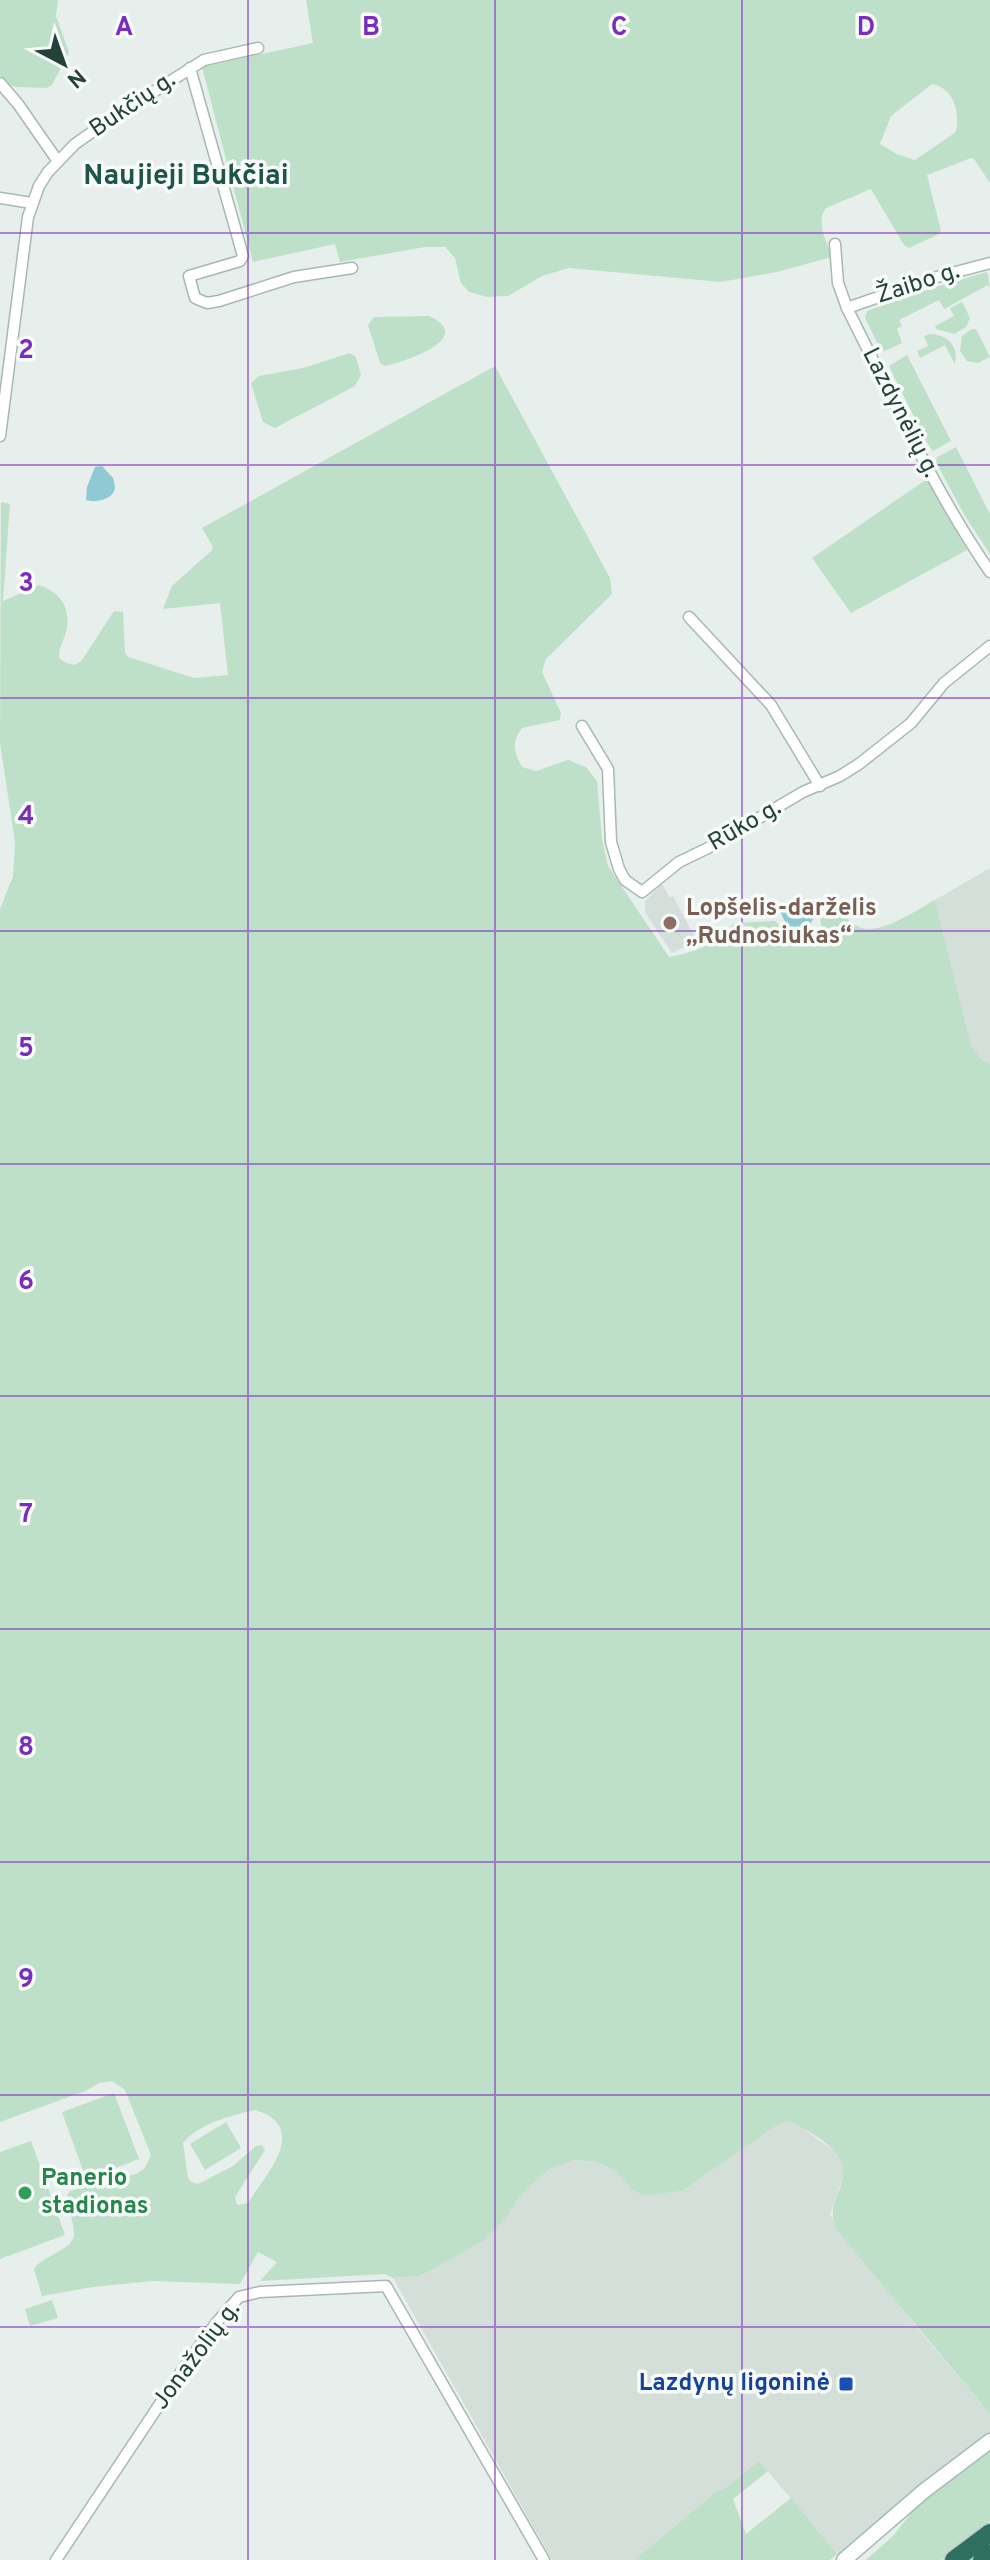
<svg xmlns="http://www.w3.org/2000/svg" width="990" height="2560" font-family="Overpass,sans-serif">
<rect width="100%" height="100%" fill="#e6efeb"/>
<g fill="#d4dfda">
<path d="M 990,868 L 990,1064 L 983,1061 L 971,1045 L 935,900 Z"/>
<path d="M 662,884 L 670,898 L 673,896 L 697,941 L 672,953 L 645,912 L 645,901 Z"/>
<path d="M 788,2121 L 801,2127 L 834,2151 L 841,2161 L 844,2173 L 830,2215 L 923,2335 L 990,2414 L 990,2432 L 923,2483 L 839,2556 L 759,2461 L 724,2489 L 717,2491 L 634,2560 L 552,2560 L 393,2278 L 421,2276 L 508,2215 L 520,2196 L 549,2169 L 575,2160 L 597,2162 L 614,2170 L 631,2189 L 644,2196 L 682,2191 L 779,2124 Z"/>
</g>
<g fill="#bfe0c8" fill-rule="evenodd">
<path d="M 0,0 L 58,0 L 56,16 L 69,52 L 52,85 L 46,88 L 17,87 L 9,85 L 0,75 Z"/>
<path d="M 306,0 L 990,0 L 990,183 L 974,159 L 971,158 L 927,175 L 941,231 L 939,234 L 909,248 L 904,245 L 871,189 L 826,208 C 815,222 827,242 832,257 L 777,272 L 721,282 L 569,268 L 542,276 L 508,296 L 487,297 L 469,292 L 461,283 L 455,258 L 445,247 L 425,247 L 340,262 L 335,244 L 253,262 L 202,67 L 313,43 ZM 932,84 C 954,88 960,112 956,132 L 915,160 L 897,154 L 880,144 L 891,116 Z"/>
<path d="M 987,272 L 990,287 L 988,285 L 944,309 L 939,300 L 899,320 L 902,326 L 897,329 L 902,343 L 885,351 L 881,350 L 865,318 L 867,311 L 936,287 Z"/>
<path d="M 962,302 L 970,318 L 966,327 L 954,334 L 936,329 L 935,326 L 954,316 L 950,308 Z"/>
<path d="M 429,316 C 477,338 404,362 385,366 L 380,363 L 368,325 L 374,317 Z"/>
<path d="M 972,329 L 976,329 L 990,357 L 978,363 L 967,361 L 960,351 L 962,336 Z"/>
<path d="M 930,334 C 948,335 959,346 955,364 L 945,345 L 920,358 L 917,351 L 928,346 L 924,336 Z"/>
<path d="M 350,353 L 356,357 L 361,375 L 355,386 L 275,428 L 263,422 L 251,383 L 259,376 L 303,368 Z"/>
<path d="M 907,355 L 951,441 L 933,451 L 926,441 L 889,366 Z"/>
<path d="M 495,366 L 610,578 L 612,594 L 546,659 L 542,672 L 561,713 L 560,720 L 522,728 C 511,743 514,751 522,767 L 536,771 L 568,760 L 586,767 L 597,781 L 602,839 L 608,866 L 669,957 C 686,954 706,948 720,937 C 725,933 729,927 734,923 L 775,921 L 792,938 L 822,931 L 818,902 L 829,899 C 837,907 847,920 857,926 C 878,938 916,910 935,900 L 971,1045 L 983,1061 L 990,1064 L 990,2414 L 836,2229 C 827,2206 839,2198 843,2176 C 847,2150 808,2130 788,2121 L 779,2124 L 682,2191 L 644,2196 L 631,2189 L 614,2170 L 597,2162 L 575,2160 L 549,2169 L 520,2196 L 508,2215 L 483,2241 L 420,2276 L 393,2278 L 385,2274 L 260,2281 L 277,2262 L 258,2252 L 240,2284 L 152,2281 L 93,2287 L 42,2296 L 34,2269 C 42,2255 77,2250 74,2231 C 73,2220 68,2209 65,2199 L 70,2191 L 136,2174 L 145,2168 L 151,2155 L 125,2090 L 112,2081 L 100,2083 L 85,2091 L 0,2122 L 0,909 L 13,876 L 15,842 L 0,743 L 1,502 L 10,504 L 3,601 L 39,585 C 60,592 72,608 66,632 C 63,642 59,647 59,658 L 66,663 L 75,665 L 82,660 L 114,611 L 123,612 L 125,653 L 128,657 L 194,678 L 228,675 L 220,603 L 163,609 L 172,586 L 211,551 L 213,547 L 202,528 ZM 255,2110 C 311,2127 266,2174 248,2203 L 237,2205 L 235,2197 L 265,2150 L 262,2145 L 256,2146 L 233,2166 L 198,2184 L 191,2182 L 188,2178 L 183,2143 C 200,2123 230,2116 255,2110 Z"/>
<path d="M 956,447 L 990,514 L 990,554 L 965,516 L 936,462 L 937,457 Z"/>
<path d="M 927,479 L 967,550 L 851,613 L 812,558 Z"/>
<path d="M 114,2093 L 139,2159 L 86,2179 L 62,2112 Z"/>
<path d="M 226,2122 L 241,2148 L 205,2170 L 190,2144 Z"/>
<path d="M 31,2141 L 65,2235 L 0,2259 L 0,2152 Z"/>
<path d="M 52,2300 L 58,2318 L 30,2326 L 25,2309 Z"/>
<path d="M 990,2452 L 990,2521 L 941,2560 L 866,2560 L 893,2536 L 916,2507 Z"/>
<path d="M 759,2461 L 768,2471 L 733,2499 L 746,2534 L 791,2498 L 837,2554 L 830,2560 L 634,2560 L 717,2491 L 724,2489 Z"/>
</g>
<g fill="#8ec9d4">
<path d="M 102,466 L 113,478 C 114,481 116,488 114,491 C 111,500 93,503 86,500 L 87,487 L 95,467 Z"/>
<path d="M 800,896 L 811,904 L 815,917 L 809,925 L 792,930 L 786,924 L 779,909 Z"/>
</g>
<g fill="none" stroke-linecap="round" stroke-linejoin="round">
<g stroke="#a8b8b2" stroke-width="13">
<g id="street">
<path d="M 190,68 L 243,256 L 240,261 L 189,276 L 195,298 L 207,303 L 219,301 L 294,277 L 352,268"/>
<path d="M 0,83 L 18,104 L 57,160"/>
<path d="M 0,198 L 32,203"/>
<path d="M 835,244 L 838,283 L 847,308 C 892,397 933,489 990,572"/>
<path d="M 847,308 L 933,278 L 990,263"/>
<path d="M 0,436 L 28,217 L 39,186 L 48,172 L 75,144 L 112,118 L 204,60 L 258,48"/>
<path d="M 689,617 L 771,705 L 820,786"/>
<path d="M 582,726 L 608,769 L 611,842 L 619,869 L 625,880 L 642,892 L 679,862 L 708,848 L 803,792 L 840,776 L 859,764 L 911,723 L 944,683 L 990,646"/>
<path d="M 56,2560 L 185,2366 L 216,2323 L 239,2297 L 260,2292 L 386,2286 L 544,2560"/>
</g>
</g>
<g stroke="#a4bbb3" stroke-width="17">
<path id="secondary" d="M 844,2560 L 924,2491 L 990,2441"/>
</g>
<g stroke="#c2cac8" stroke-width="21">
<g id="highway">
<path d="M 954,2560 L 990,2533"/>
<path d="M 982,2560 L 990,2554"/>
</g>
</g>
<use href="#street" stroke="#fff" stroke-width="10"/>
<use href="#secondary" stroke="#fff" stroke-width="14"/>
<use href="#highway" stroke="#2f6f62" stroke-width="18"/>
</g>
<path fill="none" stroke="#7b2cbf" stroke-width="2" stroke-opacity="0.55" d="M 248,0 L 248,2560M 495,0 L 495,2560M 742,0 L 742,2560M 0,233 L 990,233M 0,465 L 990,465M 0,698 L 990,698M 0,931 L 990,931M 0,1164 L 990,1164M 0,1396 L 990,1396M 0,1629 L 990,1629M 0,1862 L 990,1862M 0,2095 L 990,2095M 0,2327 L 990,2327"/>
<circle fill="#8d6e63" stroke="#f7fbf9" stroke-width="3" cx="670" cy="923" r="8"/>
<circle fill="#2e9e5b" stroke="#f7fbf9" stroke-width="3" cx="25" cy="2193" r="8"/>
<rect fill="#1a4fb4" stroke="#f7fbf9" stroke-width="3" x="838" y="2376" width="16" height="16" rx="4"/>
<g text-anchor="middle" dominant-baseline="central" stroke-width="7" stroke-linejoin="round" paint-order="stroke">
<g font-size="24" fill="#24423a" stroke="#f7fbf9">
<text transform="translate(133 105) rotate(-34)">Bukčių g.</text>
<text transform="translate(918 284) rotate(-18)">Žaibo g.</text>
<text transform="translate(900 413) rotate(63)">Lazdynėlių g.</text>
<text transform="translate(745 826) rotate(-30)">Rūko g.</text>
<text transform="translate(197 2356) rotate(-53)">Jonažolių g.</text>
</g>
<g font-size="24" font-weight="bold" fill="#785e54" stroke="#f7fbf9" text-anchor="start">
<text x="686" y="909">Lopšelis-darželis<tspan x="686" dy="28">„Rudnosiukas“</tspan></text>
</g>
<g font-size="24" font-weight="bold" fill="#27864d" stroke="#f7fbf9" text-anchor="start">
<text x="41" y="2179">Panerio<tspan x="41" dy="28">stadionas</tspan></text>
</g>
<g font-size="24" font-weight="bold" fill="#164399" stroke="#f7fbf9" text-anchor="end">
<text x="830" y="2384">Lazdynų ligoninė</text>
</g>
<g font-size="28" font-weight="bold" fill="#1f5548" stroke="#f7fbf9">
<text x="186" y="177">Naujieji Bukčiai</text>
</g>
</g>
<g font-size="26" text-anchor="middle" font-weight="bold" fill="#7b2cbf" stroke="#f7fbf9" stroke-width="7" stroke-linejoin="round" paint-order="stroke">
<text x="124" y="35">A</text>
<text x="371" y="35">B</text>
<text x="619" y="35">C</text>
<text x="866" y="35">D</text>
<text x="26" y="358">2</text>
<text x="26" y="591">3</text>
<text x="26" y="824">4</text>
<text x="26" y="1056">5</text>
<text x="26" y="1289">6</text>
<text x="26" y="1522">7</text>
<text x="26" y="1755">8</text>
<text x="26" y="1987">9</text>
</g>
<g transform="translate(64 64) rotate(139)" stroke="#f7fbf9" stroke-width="6" paint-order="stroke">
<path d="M0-6L14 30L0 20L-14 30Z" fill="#24423a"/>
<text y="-12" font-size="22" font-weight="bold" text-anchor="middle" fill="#24423a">N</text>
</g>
</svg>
